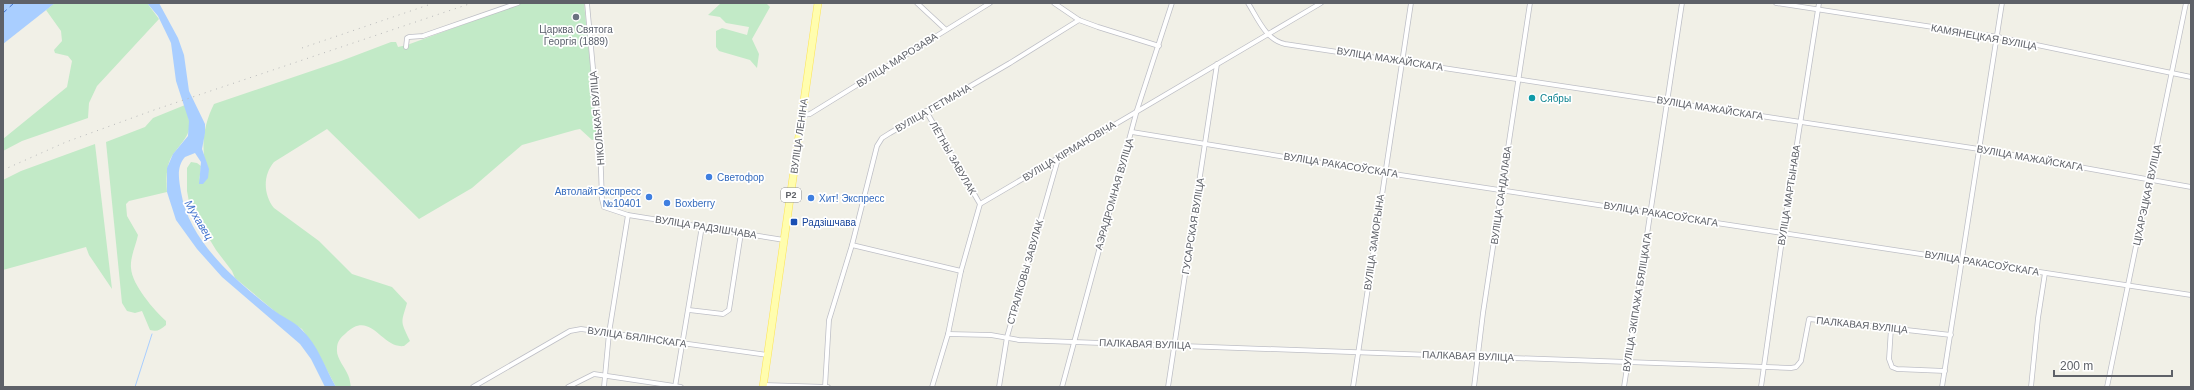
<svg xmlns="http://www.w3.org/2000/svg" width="2194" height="390" font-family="Arial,sans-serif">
<rect width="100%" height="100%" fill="#f1f0e7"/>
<g fill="#c2eac7">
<path d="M 55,3 L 147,3 L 159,19 L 97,86 L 89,103 L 88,118 L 22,141 L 3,151 L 3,139 L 67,87 L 72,61 L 68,56 L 55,53 L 54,50 L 62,41 L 61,31 L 46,10 Z"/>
<path d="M 522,3 L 584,3 L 598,138 L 592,140 L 580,129 L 575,130 L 522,145 L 472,188 L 419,219 L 327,129 L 274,162 C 263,175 263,194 274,208 L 319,241 L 352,274 L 392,287 L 407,303 C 401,324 400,320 410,341 L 404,346 C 381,349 371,308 345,334 C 340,338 337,342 337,349 C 336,358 345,367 348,375 C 350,379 350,383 351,387 L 336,387 L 318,353 L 302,329 L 278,314 L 235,278 L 232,271 L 216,250 L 190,207 L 187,191 L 187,168 L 191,162 L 197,163 L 201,166 L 199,183 C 200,175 205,164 204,155 C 202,137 206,120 214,104 L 341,61 L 391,42 L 396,42 L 398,47 L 407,45 Z"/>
<path d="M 721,3 L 766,3 L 770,7 L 752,39 L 759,54 L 757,68 L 750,60 L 719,51 L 716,47 L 716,31 L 722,28 L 747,35 L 749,27 L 726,23 L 720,17 L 708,15 Z"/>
<path d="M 185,105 C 194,132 189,133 174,153 C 166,163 166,179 167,192 L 129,201 L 126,204 L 127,216 L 138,235 C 136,245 130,257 131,268 C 132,285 154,310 166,321 L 166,325 C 160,330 157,332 150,330 L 142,311 L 135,313 L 127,311 L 122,303 L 106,142 L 145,127 L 153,118 Z"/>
<path d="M 95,144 L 112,289 L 89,255 L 86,247 L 3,270 L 3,180 L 21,171 Z"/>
</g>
<g fill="#a9ceff">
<path d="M 3,3 L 55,3 L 3,44 Z"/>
<path d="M 147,3 L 159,3 L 178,38 L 184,55 L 189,91 L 205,124 L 205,133 L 202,149 L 209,169 L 208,178 L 203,184 L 199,184 L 201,162 L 195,153 L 185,157 C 176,167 179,180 181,192 C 189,241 235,280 272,309 C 282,317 294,321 302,330 C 318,345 325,368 336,387 L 325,387 L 311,359 L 300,344 L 222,277 L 197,249 L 176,220 L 167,192 L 167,168 L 173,154 L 188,136 L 189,121 L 176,81 L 171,43 L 158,16 Z"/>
</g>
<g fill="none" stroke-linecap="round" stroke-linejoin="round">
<path stroke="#a9ceff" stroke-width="1" d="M 135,387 L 152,334"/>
<path stroke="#4072ce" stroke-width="1" stroke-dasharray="5 4" stroke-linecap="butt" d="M 3,13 L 14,3"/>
<g stroke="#bebfc6" stroke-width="5.5">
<g id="minor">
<path d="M 587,3 L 600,145 L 602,199 L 604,207 L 628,215 L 784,240"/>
<path d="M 917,3 L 945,29"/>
<path d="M 1054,3 L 1079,20 L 1098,27 L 1159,46"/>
<path d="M 1248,3 C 1258,19 1266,40 1285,44 L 1979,149 L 2191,187"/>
<path d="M 1776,3 L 1998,37 L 2191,77"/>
<path d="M 406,47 L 407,38 L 409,37 L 423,36 L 518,3"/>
<path d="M 926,111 L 980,204"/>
<path d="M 803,115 L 810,114 L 990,3"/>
<path d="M 1132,132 L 1341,166 L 2191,295"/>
<path d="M 961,271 L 852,245 L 877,146 L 882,138 L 890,133 L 1010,63 L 1079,20"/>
<path d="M 689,310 L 723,314 L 729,310 L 741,233"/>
<path d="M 1891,328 L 1889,359 L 1892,367 L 1897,369 L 1945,371"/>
<path d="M 948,334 L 991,335 L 1019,340 L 1791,368 L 1796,367 L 1801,361 L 1809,319 L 1951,335"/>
<path d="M 764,385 L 828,387"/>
<path d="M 473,387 L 570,331 L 581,329 L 768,355"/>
<path d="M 568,387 L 594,374 L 681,387"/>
<path d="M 604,387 L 609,333 L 628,215"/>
<path d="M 675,387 L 702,226"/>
<path d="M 825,387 L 829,320 L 852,245"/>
<path d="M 932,387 L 948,334 L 961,271 L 980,204 L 1321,3"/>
<path d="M 999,387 L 1007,337 L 1058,159"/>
<path d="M 1062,387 L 1137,110 L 1172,3"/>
<path d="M 1168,387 L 1217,64"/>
<path d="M 1353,387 L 1411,3"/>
<path d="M 1474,387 L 1483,313 L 1530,3"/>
<path d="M 1624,387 L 1682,3"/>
<path d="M 1761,387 L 1783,233 L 1819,3"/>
<path d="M 1942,387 L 2002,3"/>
<path d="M 2031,387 L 2038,318 L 2045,273"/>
<path d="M 2107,387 L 2186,3"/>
</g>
</g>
<g stroke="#fde454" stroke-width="8">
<path id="primary" d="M 763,387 L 818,3"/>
</g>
<use href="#minor" stroke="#fff" stroke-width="4"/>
<use href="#primary" stroke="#fffdae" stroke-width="7"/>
<g stroke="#b7b8b9" stroke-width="1" stroke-dasharray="1 5" stroke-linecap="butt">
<path d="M 302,48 L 434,3"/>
<path d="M 3,170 L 66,142 L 154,110 L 472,3"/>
</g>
</g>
<circle fill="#6b7280" stroke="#fff" stroke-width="1.5" cx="576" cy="17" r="4"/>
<circle fill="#0f9aa8" stroke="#fff" stroke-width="1.5" cx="1532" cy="98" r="4"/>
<g fill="#3f7fe0" stroke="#fff" stroke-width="1.5">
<circle cx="709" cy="177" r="4"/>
<circle cx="649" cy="197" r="4"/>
<circle cx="811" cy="198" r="4"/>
<circle cx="667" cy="203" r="4"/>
</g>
<rect fill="#1a4fb4" stroke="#fff" stroke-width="1.5" x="790" y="218" width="8" height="8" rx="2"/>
<g text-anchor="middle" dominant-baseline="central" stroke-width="3.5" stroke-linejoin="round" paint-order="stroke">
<rect fill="#fff" stroke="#8e9095" stroke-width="1" x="781" y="188" width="20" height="14" rx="3"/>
<g font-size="9" font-weight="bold" fill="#5e6168">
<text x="791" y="195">Р2</text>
</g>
<g font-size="10" fill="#5b616d" stroke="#fff">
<text x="576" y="29">Царква Святога<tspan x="576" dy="12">Георгія (1889)</tspan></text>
</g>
<g font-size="10" fill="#5e6168" stroke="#fff">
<text transform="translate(1984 37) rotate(10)">КАМЯНЕЦКАЯ ВУЛІЦА</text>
<text transform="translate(1390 59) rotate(9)">ВУЛІЦА МАЖАЙСКАГА</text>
<text transform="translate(897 60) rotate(-32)">ВУЛІЦА МАРОЗАВА</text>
<text transform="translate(933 108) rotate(-30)">ВУЛІЦА ГЕТМАНА</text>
<text transform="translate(1710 108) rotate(9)">ВУЛІЦА МАЖАЙСКАГА</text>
<text transform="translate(597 118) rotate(-95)">НІКОЛЬКАЯ ВУЛІЦА</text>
<text transform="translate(799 136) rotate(-82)">ВУЛІЦА ЛЕНІНА</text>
<text transform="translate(1069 151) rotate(-31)">ВУЛІЦА КІРМАНОВІЧА</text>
<text transform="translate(953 158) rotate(60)">ЛЁТНЫ ЗАВУЛАК</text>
<text transform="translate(2030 158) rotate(10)">ВУЛІЦА МАЖАЙСКАГА</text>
<text transform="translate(1341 165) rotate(9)">ВУЛІЦА РАКАСОЎСКАГА</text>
<text transform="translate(1114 194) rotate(-74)">АЭРАДРОМНАЯ ВУЛІЦА</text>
<text transform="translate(1501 195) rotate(-82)">ВУЛІЦА САНДАЛАВА</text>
<text transform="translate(1789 195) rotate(-81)">ВУЛІЦА МАРТЫНАВА</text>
<text transform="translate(2147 195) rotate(-78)">ЦІХАРЭЦКАЯ ВУЛІЦА</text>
<text transform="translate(1661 214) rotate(9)">ВУЛІЦА РАКАСОЎСКАГА</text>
<text transform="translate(1193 226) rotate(-81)">ГУСАРСКАЯ ВУЛІЦА</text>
<text transform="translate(706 227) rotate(9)">ВУЛІЦА РАДЗІШЧАВА</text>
<text transform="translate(1374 242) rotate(-82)">ВУЛІЦА ЗАМОРЫНА</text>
<text transform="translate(1982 263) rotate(9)">ВУЛІЦА РАКАСОЎСКАГА</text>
<text transform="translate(1025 272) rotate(-74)">СТРАЛКОВЫ ЗАВУЛАК</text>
<text transform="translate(1637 302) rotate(-81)">ВУЛІЦА ЭКІПАЖА БЯЛІЦКАГА</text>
<text transform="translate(1862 325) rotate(6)">ПАЛКАВАЯ ВУЛІЦА</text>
<text transform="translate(637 337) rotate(8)">ВУЛІЦА БЯЛІНСКАГА</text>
<text transform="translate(1145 344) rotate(2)">ПАЛКАВАЯ ВУЛІЦА</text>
<text transform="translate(1468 356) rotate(2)">ПАЛКАВАЯ ВУЛІЦА</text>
</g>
<g font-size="10" fill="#0d838f" stroke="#fff" text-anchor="start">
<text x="1540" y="98">Сябры</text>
</g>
<g font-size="10" fill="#366cbe" stroke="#fff" text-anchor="start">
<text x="717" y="177">Светофор</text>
<text x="641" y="191" text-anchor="end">АвтолайтЭкспресс<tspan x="641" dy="12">№10401</tspan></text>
<text x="819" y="198">Хит! Экспресс</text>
<text x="675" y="203">Boxberry</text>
</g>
<g font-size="10" fill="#164399" stroke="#fff" text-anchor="start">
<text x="802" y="222">Радзішчава</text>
</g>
<g font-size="11" font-style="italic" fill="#4072ce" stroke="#fff">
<text transform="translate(199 220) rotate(59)">Мухавец</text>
</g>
</g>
<rect width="2194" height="390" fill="none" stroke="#5e6168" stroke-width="8"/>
<path d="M2054 370v6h118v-6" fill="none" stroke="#5e6168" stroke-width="2"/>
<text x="2060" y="370" font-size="12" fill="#5e6168" stroke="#ffffff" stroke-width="3" paint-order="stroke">200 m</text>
</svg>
